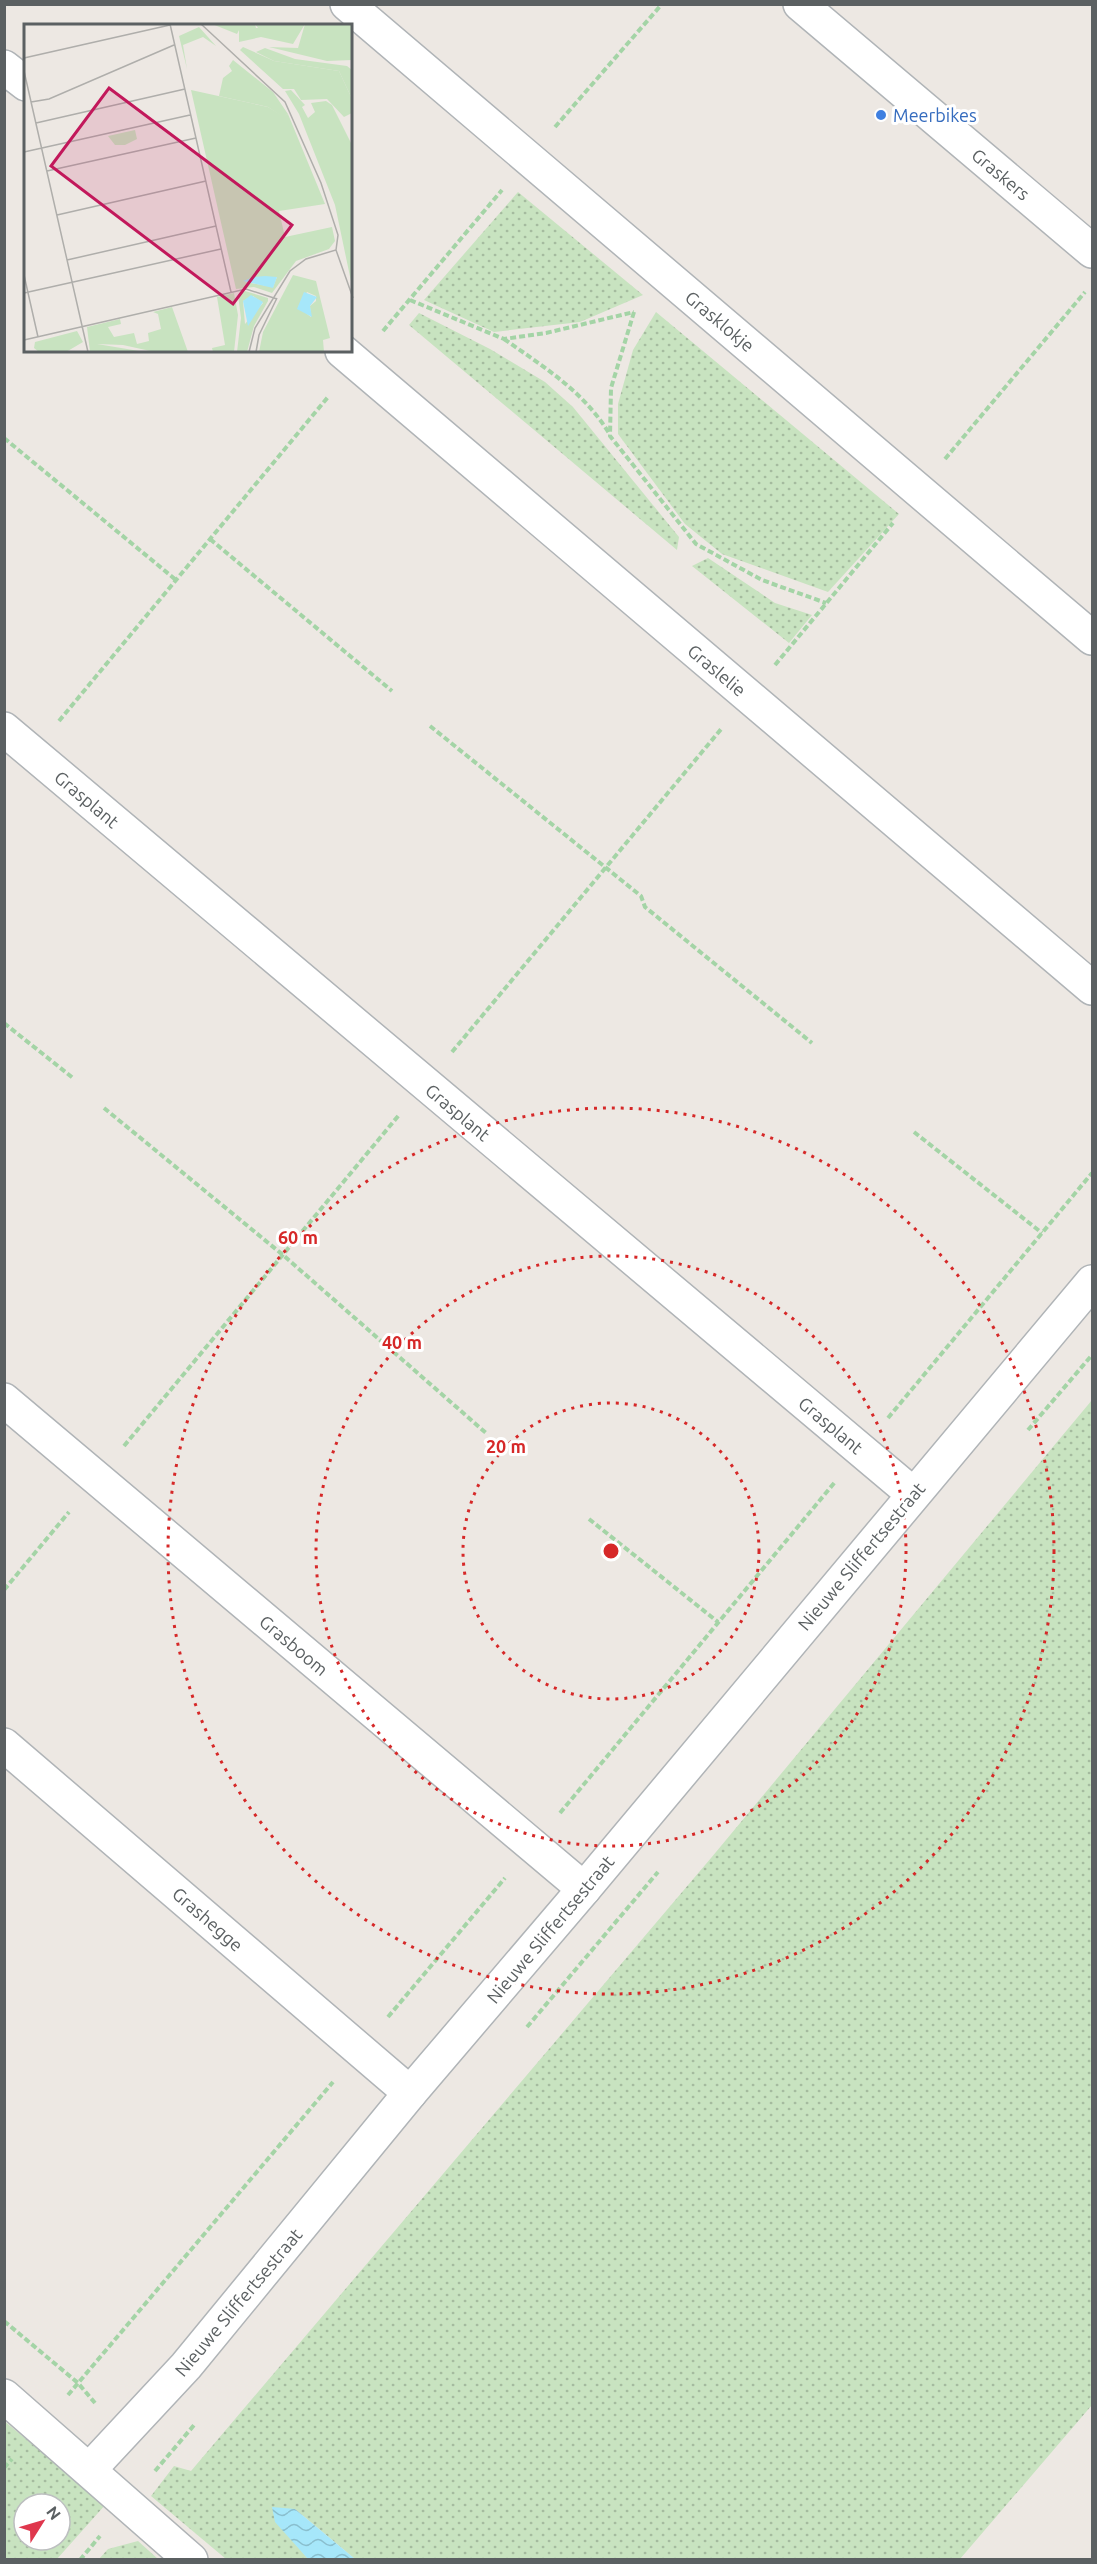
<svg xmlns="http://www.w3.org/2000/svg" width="1097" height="2564" font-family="Ubuntu,sans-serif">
<defs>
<pattern id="grass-dots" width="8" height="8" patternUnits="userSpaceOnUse" patternTransform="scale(1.5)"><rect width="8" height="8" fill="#c8e3c0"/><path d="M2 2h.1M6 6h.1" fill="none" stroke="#a5bb9f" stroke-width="1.8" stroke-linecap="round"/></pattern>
<pattern id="water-waves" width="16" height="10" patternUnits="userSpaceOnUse" patternTransform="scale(1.5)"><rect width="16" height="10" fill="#a6e7fa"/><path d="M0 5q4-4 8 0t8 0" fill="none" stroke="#8abfce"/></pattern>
</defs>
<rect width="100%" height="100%" fill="#ede8e3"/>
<g fill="url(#grass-dots)" fill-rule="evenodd">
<path d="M 518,192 L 643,295 L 580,322 L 494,332 L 424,300 Z"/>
<path d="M 656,312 L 899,514 L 828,592 L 722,554 L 685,524 L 618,434 L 618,404 L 633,350 Z"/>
<path d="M 419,313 L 490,349 L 545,382 L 573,407 L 679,537 L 677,550 L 409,325 Z"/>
<path d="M 708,558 L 775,603 L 812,615 L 789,643 L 692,566 Z"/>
<path d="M 1092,1400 L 1092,2405 L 960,2559 L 355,2559 L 295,2509 L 294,2542 L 308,2559 L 226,2559 L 151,2496 L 174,2466 L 191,2471 L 711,1858 Z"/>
<path d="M 4,2421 L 106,2504 L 57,2559 L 5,2559 ZM 24,2504 L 60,2504 L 60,2540 L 24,2540 Z"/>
<path d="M 138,2541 L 158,2559 L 99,2559 L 108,2549 Z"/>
</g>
<path fill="url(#water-waves)" d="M 272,2507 L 295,2509 L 355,2559 L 308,2559 L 275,2522 Z"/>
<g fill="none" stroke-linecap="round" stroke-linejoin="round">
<g stroke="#b0b4b7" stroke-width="36">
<g id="minor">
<path d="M 347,4 L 1092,638"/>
<path d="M 800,4 L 1092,251"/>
<path d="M 4,67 L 26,84"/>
<path d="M 342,351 L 1092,988"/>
<path d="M 4,729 L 913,1494"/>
<path d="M 4,1400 L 584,1889"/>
<path d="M 4,1745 L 410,2093"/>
<path d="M 4,2396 L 191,2560"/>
<path d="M 90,2469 L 186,2366 L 410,2093 L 584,1889 L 1092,1282"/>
</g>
</g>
<g stroke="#a4d4a6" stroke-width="4" stroke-dasharray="6 3" stroke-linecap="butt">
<path d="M 555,127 L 662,4"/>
<path d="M 410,300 L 504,339 L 546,333 L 634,312"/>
<path d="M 634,312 L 611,388 L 610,436 L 696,544 L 762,580 L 826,603"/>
<path d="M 383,331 L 502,190"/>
<path d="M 504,339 C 544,367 583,391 609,433"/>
<path d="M 4,438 L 176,580"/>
<path d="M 945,459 L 1085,292"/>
<path d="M 210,539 L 392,691"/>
<path d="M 775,665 L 893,523"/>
<path d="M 59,721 L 328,397"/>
<path d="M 430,726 L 641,896 L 645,907 L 812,1043"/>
<path d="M 4,1023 L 73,1078"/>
<path d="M 452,1052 L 722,728"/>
<path d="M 104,1108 L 283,1255 L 486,1433"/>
<path d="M 914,1132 L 1042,1233"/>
<path d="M 888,1418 L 1092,1173"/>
<path d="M 1028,1430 L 1092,1355"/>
<path d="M 124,1446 L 399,1115"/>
<path d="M 589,1519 L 718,1622"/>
<path d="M 4,1590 L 69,1512"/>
<path d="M 560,1813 L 835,1482"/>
<path d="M 388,2017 L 505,1878"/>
<path d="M 527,2027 L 658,1872"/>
<path d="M 4,2321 L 78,2383 L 95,2403"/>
<path d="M 68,2395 L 333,2082"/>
<path d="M 4,2468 L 12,2459"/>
<path d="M 155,2471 L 195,2424"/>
<path d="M 80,2560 L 100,2536"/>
</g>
<use href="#minor" stroke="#fff" stroke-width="33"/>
</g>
<g fill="none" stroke="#d62828" stroke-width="3" stroke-dasharray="3 6">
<circle cx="611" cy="1551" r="148"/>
<circle cx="611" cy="1551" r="295"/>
<circle cx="611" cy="1551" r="443"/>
</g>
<circle fill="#3f7fe0" stroke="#fff" stroke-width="2" cx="881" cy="115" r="6"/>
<g text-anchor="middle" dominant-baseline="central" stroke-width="6" stroke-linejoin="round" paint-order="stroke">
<g font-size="18" fill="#366cbe" stroke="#fff" text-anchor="start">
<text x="893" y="115">Meerbikes</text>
</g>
<g font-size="18" fill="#5b6062" stroke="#fff">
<text transform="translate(1001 174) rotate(40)">Graskers</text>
<text transform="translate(720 321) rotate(40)">Grasklokje</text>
<text transform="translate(717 670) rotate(40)">Graslelie</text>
<text transform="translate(87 799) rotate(40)">Grasplant</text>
<text transform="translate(458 1112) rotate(40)">Grasplant</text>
<text transform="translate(831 1425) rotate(40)">Grasplant</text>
<text transform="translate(861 1556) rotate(-50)">Nieuwe Sliffertsestraat</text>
<text transform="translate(294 1645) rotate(40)">Grasboom</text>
<text transform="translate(208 1919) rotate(41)">Grashegge</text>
<text transform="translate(550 1929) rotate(-50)">Nieuwe Sliffertsestraat</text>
<text transform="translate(238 2302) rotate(-50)">Nieuwe Sliffertsestraat</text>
</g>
</g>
<g transform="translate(24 24)">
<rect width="328" height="328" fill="#ede8e3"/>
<path d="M 231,0 L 281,0 L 269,20 L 237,13 L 215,18 L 215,4 L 234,4 ZM 175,3 L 192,22 L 179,13 L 159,21 L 163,45 L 155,12 ZM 219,23 L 250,37 L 315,47 L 328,75 L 328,89 L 320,93 L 303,75 L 277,76 L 270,65 L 259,65 L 216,26 ZM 167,66 L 244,83 L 259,92 L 264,90 L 301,180 L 255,187 L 261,213 L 308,203 L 311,217 L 305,225 L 272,237 L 248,269 L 230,263 L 212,265 ZM 253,253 L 249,263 L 221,258 L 230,253 ZM 267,66 L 281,81 L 278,83 L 284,94 L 291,88 L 287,79 L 302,77 L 308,81 L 328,121 L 328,262 L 311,181 L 275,90 L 261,67 ZM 111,106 L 113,115 L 101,121 L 91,121 L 84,112 ZM 269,251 L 292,257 L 306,314 L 299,316 L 300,328 L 235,328 L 239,308 ZM 283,268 L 292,272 L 292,277 L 286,282 L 287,293 L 274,283 ZM 221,267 L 244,274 L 244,277 L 230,302 L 223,328 L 213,328 L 217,294 L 214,271 ZM 229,272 L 239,279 L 221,300 L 219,277 ZM 210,269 L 214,291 L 210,328 L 189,328 L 188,324 L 201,321 L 193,273 ZM 148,283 L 164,328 L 174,328 L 131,328 L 99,321 L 73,320 L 121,328 L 66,328 L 63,303 L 96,295 L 97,300 L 84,303 L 90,313 L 110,309 L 113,320 L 125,317 L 124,309 L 137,305 L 134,290 L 129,288 ZM 53,307 L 59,318 L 42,328 L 15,328 L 10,324 L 11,318 Z" fill="#c8e3c0" fill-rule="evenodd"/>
<path d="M 188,0 L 231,0 L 234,12 L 216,4 L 213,10 ZM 281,0 L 328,0 L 328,36 L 303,37 L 245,23 L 274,24 ZM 241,24 L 271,35 L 323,42 L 328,46 L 328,75 L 315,47 L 250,37 L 232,28 ZM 209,36 L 249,68 L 264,90 L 259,93 L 244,83 L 195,72 L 199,54 L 208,47 L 205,42 Z" fill="#c8e3c0"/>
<path d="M 230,253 L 241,252 L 253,253 L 249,264 L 219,257 ZM 280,268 L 293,273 L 286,282 L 288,293 L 273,285 ZM 227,271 L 239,278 L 224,302 L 219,277 Z" fill="#a6e7fa"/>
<path fill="none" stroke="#afaeab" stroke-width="1.5" d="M 146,0 L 207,268M 177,0 L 261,78 L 297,159 L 314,211 L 312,226 L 282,235 L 266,247 L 231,304 L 225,328M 0,34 L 146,1M 0,47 L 64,328M 7,78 L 25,75 L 150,21M 12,99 L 161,65M 0,128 L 166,91M 23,147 L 172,114M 33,191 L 182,157M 312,226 L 329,274M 43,236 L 192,202M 0,251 L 14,313M 0,269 L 197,225M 0,316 L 222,265 L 253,275M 232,328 L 235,311 L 253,274"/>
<path fill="#c2185b" fill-opacity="0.15" stroke="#c2185b" stroke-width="3" d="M 85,64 L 268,201 L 209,280 L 27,142 Z"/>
<rect width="328" height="328" fill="none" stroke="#5b6062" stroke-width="3"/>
</g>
<circle cx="611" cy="1551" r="9" fill="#d62828" stroke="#fff" stroke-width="3"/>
<g font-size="18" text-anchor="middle" font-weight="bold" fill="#d62828" stroke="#fff" stroke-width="6" stroke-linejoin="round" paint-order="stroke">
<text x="298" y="1244">60 m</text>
<text x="402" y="1349">40 m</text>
<text x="506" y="1453">20 m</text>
</g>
<rect width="1097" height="2564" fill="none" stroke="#5b6062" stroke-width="12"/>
<g transform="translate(42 2522) rotate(53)"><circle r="28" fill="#ffffff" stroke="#bdbfc0" stroke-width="1.5"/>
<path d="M0-4.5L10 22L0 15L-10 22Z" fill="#df374d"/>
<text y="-9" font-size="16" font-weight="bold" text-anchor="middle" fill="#5b6062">N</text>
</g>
</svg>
